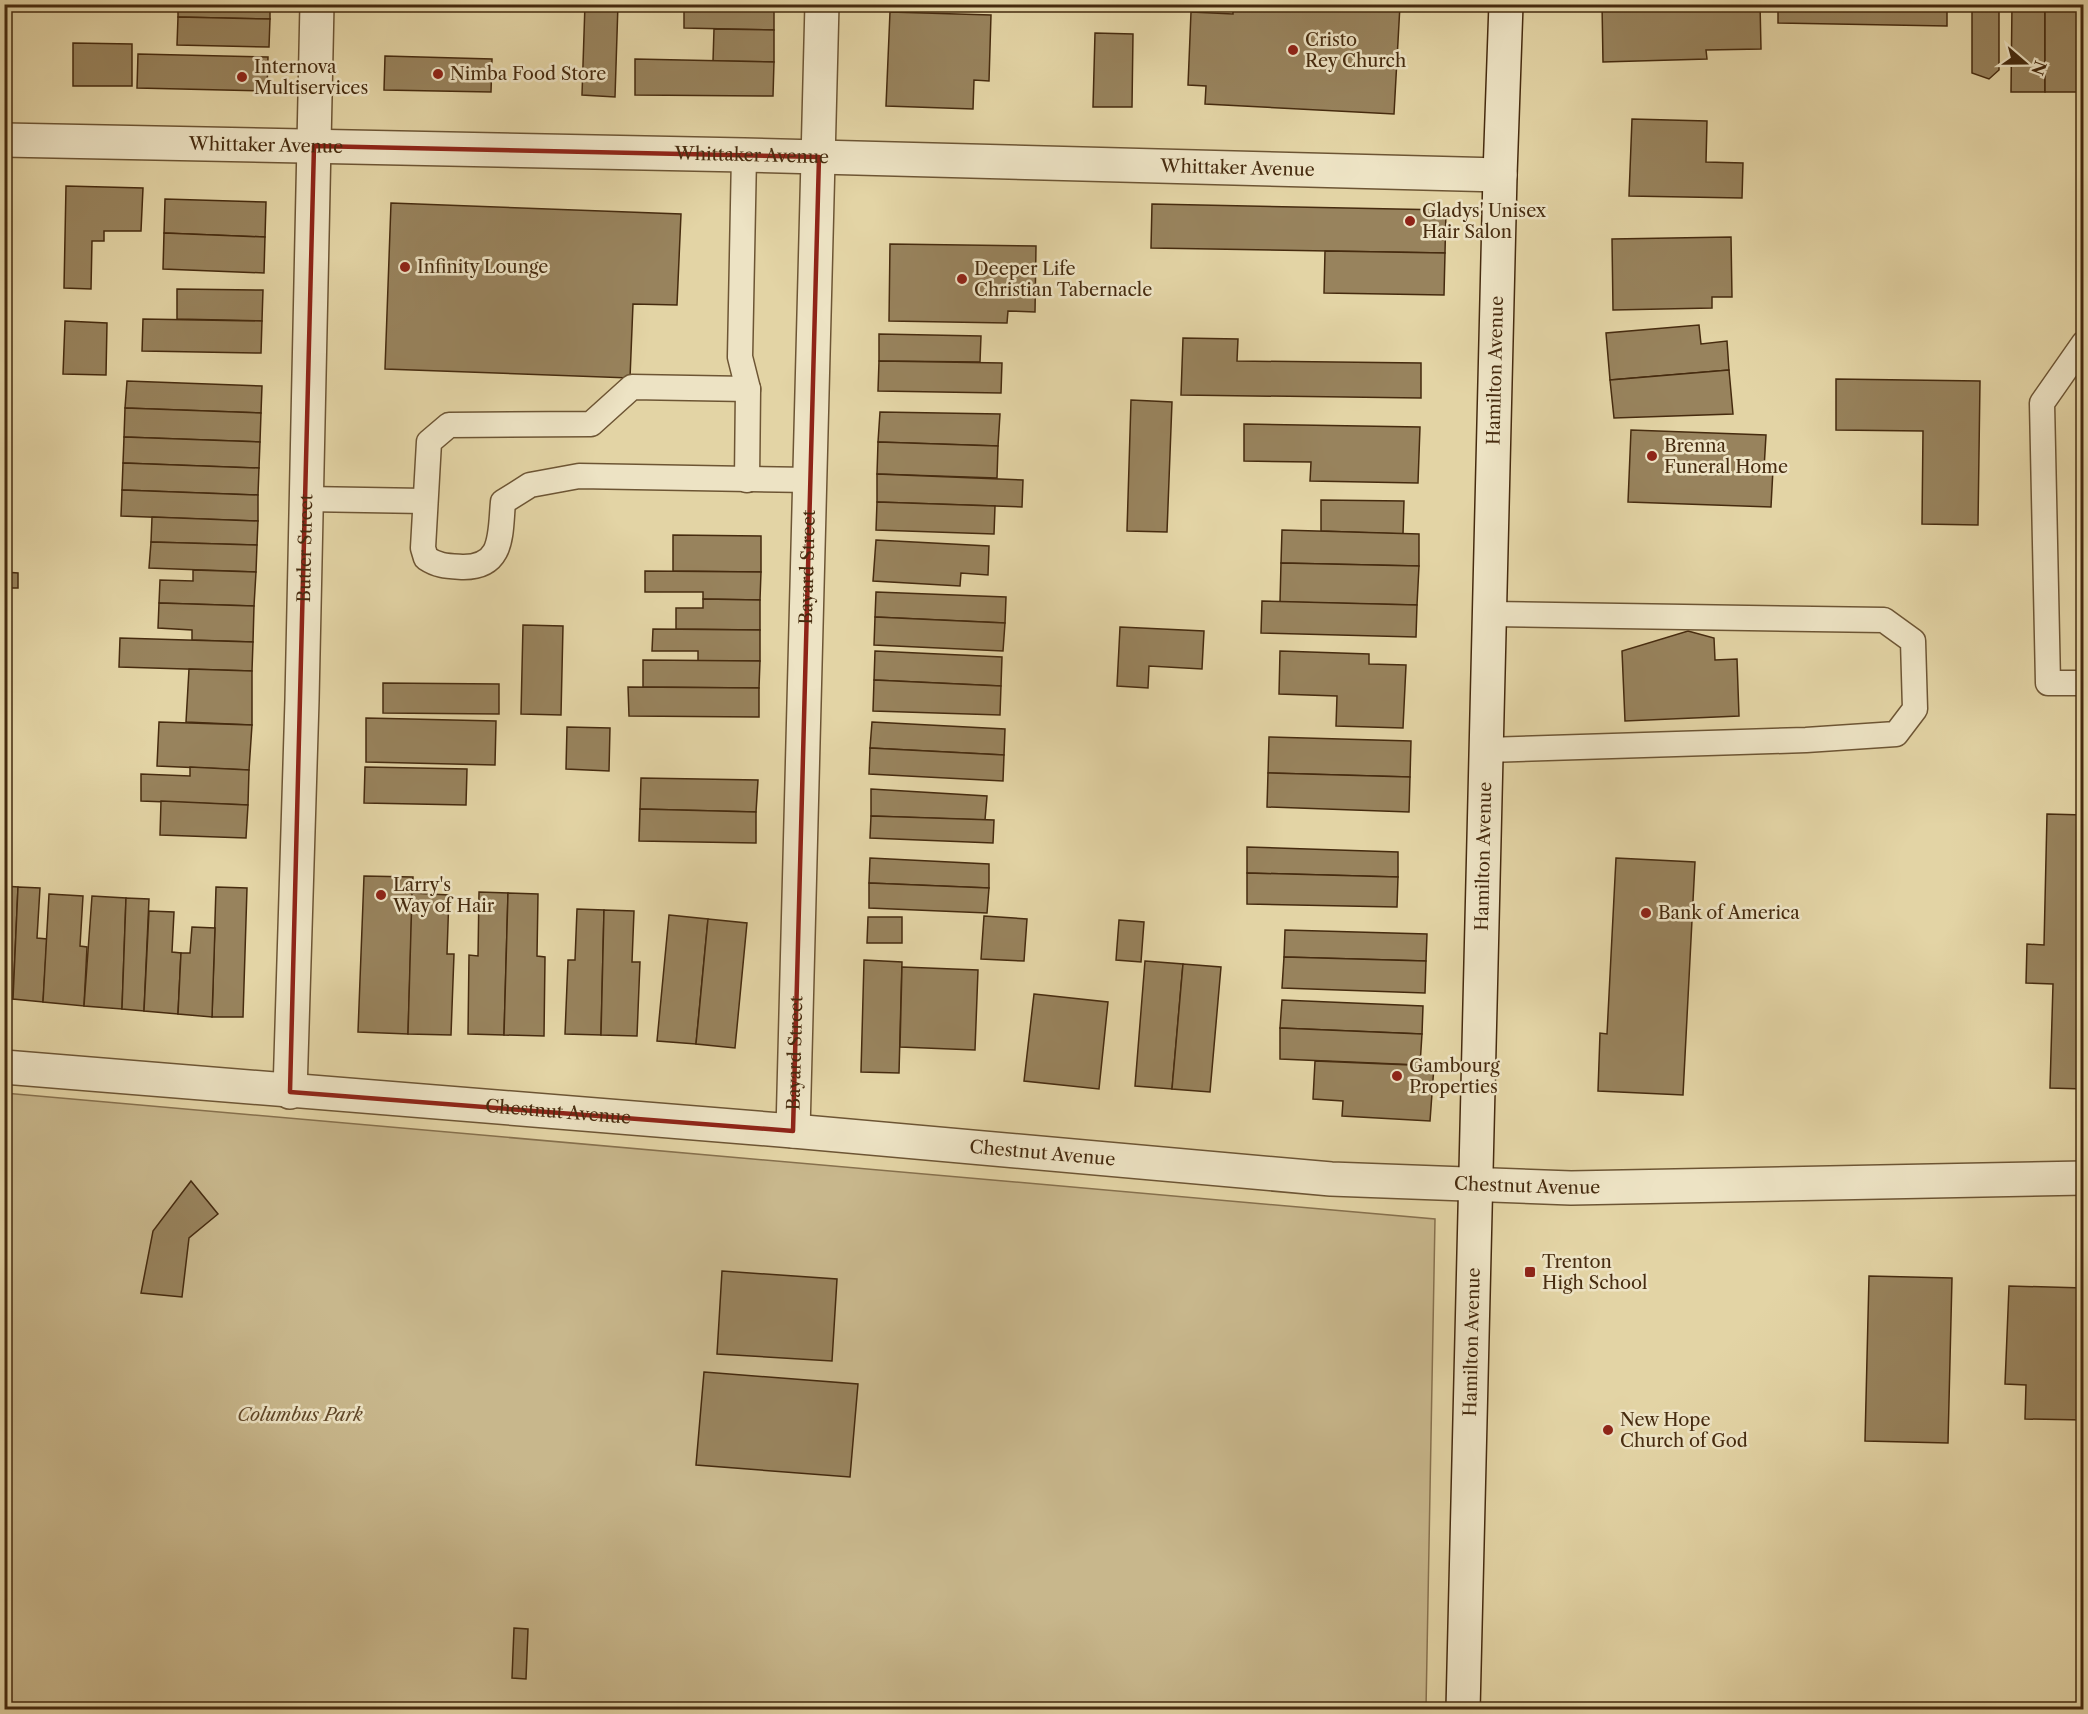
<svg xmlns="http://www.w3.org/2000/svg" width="2088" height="1714" font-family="'Libre Caslon Text',serif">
<rect width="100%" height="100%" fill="#e3d4a5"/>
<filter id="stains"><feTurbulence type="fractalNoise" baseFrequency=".00333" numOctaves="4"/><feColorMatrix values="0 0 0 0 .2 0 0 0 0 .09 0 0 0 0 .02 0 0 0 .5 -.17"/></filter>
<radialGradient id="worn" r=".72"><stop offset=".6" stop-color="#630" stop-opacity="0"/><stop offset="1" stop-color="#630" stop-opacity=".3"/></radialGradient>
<path fill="#c8b78c" stroke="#87714e" stroke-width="1.5" d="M 4,1093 L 1435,1219 L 1426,1709 L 5,1709 Z"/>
<g fill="#98835d" stroke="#462b0f" stroke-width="1.5">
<path d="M 178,4 L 270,4 L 270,19 L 178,17 Z"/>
<path d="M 585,4 L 618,4 L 615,97 L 582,95 Z"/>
<path d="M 684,4 L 774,4 L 774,30 L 684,28 Z"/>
<path d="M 1233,4 L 1400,5 L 1394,114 L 1205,104 L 1206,86 L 1188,85 L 1191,12 L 1233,14 Z"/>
<path d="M 1602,4 L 1760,4 L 1761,49 L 1706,50 L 1707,59 L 1603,62 Z"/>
<path d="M 1778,4 L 1947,4 L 1947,26 L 1778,23 Z"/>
<path d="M 1972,4 L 1999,4 L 1999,70 L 1989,79 L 1972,73 Z"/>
<path d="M 2012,4 L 2045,4 L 2045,92 L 2011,92 Z"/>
<path d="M 2045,4 L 2081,4 L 2080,92 L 2045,92 Z"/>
<path d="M 890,12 L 991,15 L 989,81 L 974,80 L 973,109 L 886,106 Z"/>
<path d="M 178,17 L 270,19 L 269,47 L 177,45 Z"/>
<path d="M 714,29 L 774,30 L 774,62 L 713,61 Z"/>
<path d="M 1095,33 L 1133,34 L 1132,107 L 1093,107 Z"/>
<path d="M 73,43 L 132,44 L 132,86 L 73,86 Z"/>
<path d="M 138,54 L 268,57 L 267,91 L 137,88 Z"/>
<path d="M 385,56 L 492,59 L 491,92 L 384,90 Z"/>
<path d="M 635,59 L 774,62 L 773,96 L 635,95 Z"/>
<path d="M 1632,119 L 1707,121 L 1706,162 L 1743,163 L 1742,198 L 1629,196 Z"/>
<path d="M 66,186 L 143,188 L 141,231 L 104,231 L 104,241 L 92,241 L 91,289 L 64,288 Z"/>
<path d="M 165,199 L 266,202 L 265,237 L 164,233 Z"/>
<path d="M 391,203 L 681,214 L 677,305 L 633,304 L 630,378 L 385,369 Z"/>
<path d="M 1152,204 L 1446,210 L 1445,253 L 1151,248 Z"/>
<path d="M 164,233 L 265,237 L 264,273 L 163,269 Z"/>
<path d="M 1731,237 L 1732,297 L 1712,297 L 1712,308 L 1613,310 L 1612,239 Z"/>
<path d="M 890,244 L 1036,246 L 1035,312 L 1008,311 L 1007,323 L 889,321 Z"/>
<path d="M 1325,251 L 1445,253 L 1444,295 L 1324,293 Z"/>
<path d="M 177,289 L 263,290 L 262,321 L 177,319 Z"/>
<path d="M 143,319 L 262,321 L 261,353 L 142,351 Z"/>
<path d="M 65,321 L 107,323 L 106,375 L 63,374 Z"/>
<path d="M 1699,325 L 1701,344 L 1727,341 L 1729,370 L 1610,380 L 1606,333 Z"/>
<path d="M 879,334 L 981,336 L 980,362 L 879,361 Z"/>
<path d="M 1183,338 L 1238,339 L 1237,361 L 1421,363 L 1421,398 L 1181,395 Z"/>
<path d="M 879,361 L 1002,363 L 1001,393 L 878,391 Z"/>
<path d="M 1729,370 L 1733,414 L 1614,418 L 1610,380 Z"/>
<path d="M 1836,379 L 1980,381 L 1978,525 L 1922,524 L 1923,431 L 1836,430 Z"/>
<path d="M 127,381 L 262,386 L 261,413 L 125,408 Z"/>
<path d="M 1131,400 L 1172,402 L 1167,532 L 1127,531 Z"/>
<path d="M 125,408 L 261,413 L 260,442 L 124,437 Z"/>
<path d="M 880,412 L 1000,414 L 998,446 L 878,442 Z"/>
<path d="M 1244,424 L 1420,427 L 1418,483 L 1310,481 L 1311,462 L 1244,461 Z"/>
<path d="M 1631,430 L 1766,435 L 1764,469 L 1773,469 L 1771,507 L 1628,502 Z"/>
<path d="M 124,437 L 260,442 L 259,468 L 123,463 Z"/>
<path d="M 878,442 L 998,446 L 997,478 L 877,474 Z"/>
<path d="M 123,463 L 259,468 L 258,495 L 122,490 Z"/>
<path d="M 877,474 L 1023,480 L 1022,507 L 877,502 Z"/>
<path d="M 122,490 L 258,495 L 258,521 L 121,516 Z"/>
<path d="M 1321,500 L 1404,501 L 1403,534 L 1321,531 Z"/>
<path d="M 877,502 L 995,506 L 994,534 L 876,530 Z"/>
<path d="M 152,517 L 258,521 L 257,545 L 151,542 Z"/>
<path d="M 1282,530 L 1419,534 L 1419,566 L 1281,563 Z"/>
<path d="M 673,535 L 761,536 L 761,572 L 673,571 Z"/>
<path d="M 876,540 L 989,546 L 988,575 L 961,573 L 960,586 L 873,581 Z"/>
<path d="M 151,542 L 257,545 L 256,572 L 149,568 Z"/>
<path d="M 1281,563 L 1419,566 L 1417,605 L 1280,602 Z"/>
<path d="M 193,570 L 256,572 L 254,606 L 159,603 L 160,580 L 193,581 Z"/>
<path d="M 645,571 L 761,572 L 760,600 L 703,599 L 703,592 L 645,592 Z"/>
<path d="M 4,572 L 18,573 L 18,588 L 4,588 Z"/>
<path d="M 876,592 L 1006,597 L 1005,623 L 875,617 Z"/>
<path d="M 703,599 L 760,600 L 760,630 L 676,629 L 676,608 L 703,608 Z"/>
<path d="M 1262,601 L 1417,605 L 1416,637 L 1261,633 Z"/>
<path d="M 159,603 L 254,606 L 253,642 L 192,640 L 192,630 L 158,628 Z"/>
<path d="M 875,617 L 1005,623 L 1003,651 L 874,645 Z"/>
<path d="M 523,625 L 563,626 L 561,715 L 521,714 Z"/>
<path d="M 1120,627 L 1204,631 L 1202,669 L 1149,666 L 1148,688 L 1117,686 Z"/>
<path d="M 653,629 L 760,630 L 760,661 L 698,661 L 698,651 L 652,651 Z"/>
<path d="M 1688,631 L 1714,638 L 1715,660 L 1737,659 L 1739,716 L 1625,721 L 1622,651 Z"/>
<path d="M 120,638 L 253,642 L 252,671 L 119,667 Z"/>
<path d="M 875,651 L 1002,657 L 1001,686 L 874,680 Z"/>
<path d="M 1280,651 L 1369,654 L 1369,664 L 1406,665 L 1403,728 L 1336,726 L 1337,696 L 1279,694 Z"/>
<path d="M 643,660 L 760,661 L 759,688 L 643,687 Z"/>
<path d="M 189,669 L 252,671 L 252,725 L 186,722 Z"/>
<path d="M 874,680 L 1001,686 L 1000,715 L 873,711 Z"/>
<path d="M 383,683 L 499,684 L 499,714 L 383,713 Z"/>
<path d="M 628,687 L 759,688 L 759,717 L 629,716 Z"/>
<path d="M 366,718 L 496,721 L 495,765 L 366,762 Z"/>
<path d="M 159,722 L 252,725 L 249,770 L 157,766 Z"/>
<path d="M 872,722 L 1005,729 L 1004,755 L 870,748 Z"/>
<path d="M 567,727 L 610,728 L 609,771 L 566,769 Z"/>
<path d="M 1269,737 L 1411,741 L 1410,777 L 1268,773 Z"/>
<path d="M 870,748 L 1004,755 L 1003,781 L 869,774 Z"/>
<path d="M 190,767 L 249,770 L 248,805 L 141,801 L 141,774 L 190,776 Z"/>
<path d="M 365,767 L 467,769 L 466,805 L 364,803 Z"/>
<path d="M 1268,773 L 1410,777 L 1409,812 L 1267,807 Z"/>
<path d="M 641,778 L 758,780 L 756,812 L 640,809 Z"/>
<path d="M 871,789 L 987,796 L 985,820 L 871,816 Z"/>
<path d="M 161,801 L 248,805 L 246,838 L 160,835 Z"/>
<path d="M 640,809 L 756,812 L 756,843 L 639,841 Z"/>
<path d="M 2047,814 L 2084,815 L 2084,1089 L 2050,1088 L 2053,984 L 2026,983 L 2027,944 L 2044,945 Z"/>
<path d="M 871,816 L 994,820 L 993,843 L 870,838 Z"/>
<path d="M 1247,847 L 1398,852 L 1398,877 L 1247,873 Z"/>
<path d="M 870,858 L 989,864 L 989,888 L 869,883 Z"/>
<path d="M 1616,858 L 1695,862 L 1683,1095 L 1598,1091 L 1600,1033 L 1607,1034 Z"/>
<path d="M 1247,873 L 1398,877 L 1397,907 L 1247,904 Z"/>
<path d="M 364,876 L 413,877 L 408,1034 L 358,1032 Z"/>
<path d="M 869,883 L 989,888 L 987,913 L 869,908 Z"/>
<path d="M 4,886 L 18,887 L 13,999 L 4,999 Z"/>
<path d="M 18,887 L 40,888 L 37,938 L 47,939 L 43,1002 L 13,999 Z"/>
<path d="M 216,887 L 247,888 L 243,1017 L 212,1017 Z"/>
<path d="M 479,892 L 508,893 L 504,1035 L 468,1034 L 469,955 L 478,956 Z"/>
<path d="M 412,893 L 449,895 L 447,954 L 454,954 L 451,1035 L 408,1034 Z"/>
<path d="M 508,893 L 538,894 L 537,956 L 545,957 L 544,1036 L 504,1035 Z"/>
<path d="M 49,894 L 83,896 L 80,946 L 87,947 L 84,1006 L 43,1002 Z"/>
<path d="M 92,896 L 126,898 L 122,1009 L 84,1006 Z"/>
<path d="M 126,898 L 149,899 L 144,1011 L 122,1009 Z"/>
<path d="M 577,909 L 604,910 L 601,1035 L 565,1034 L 568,960 L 575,960 Z"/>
<path d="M 604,910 L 634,911 L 632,962 L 640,962 L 637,1036 L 601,1035 Z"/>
<path d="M 149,911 L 174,912 L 172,952 L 181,953 L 178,1014 L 144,1011 Z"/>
<path d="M 669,915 L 708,919 L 696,1044 L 657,1041 Z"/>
<path d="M 984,916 L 1027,919 L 1024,961 L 981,959 Z"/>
<path d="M 868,917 L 902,917 L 902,943 L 867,943 Z"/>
<path d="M 708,919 L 747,923 L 735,1048 L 696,1044 Z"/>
<path d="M 1119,920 L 1144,922 L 1141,962 L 1116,960 Z"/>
<path d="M 192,927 L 215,928 L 212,1017 L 178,1014 L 181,953 L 190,953 Z"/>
<path d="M 1285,930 L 1427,934 L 1426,961 L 1284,957 Z"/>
<path d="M 1284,957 L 1426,961 L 1425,993 L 1282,988 Z"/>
<path d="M 864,960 L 902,962 L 899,1073 L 861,1072 Z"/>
<path d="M 1145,961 L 1183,964 L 1172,1089 L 1135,1086 Z"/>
<path d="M 1183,964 L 1221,967 L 1210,1092 L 1172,1089 Z"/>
<path d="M 902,967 L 978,970 L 975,1050 L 900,1047 Z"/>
<path d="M 1034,994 L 1108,1002 L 1099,1089 L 1024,1081 Z"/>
<path d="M 1282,1000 L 1423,1006 L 1422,1034 L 1280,1028 Z"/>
<path d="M 1280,1028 L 1422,1034 L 1420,1065 L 1280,1059 Z"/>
<path d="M 1315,1061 L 1434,1066 L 1430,1121 L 1342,1116 L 1343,1101 L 1313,1099 Z"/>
<path d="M 191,1181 L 218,1214 L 189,1238 L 182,1297 L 141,1293 L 153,1231 Z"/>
<path d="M 722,1271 L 837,1279 L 832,1361 L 717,1354 Z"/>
<path d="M 1869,1276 L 1952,1278 L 1948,1443 L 1865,1441 Z"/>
<path d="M 2009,1286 L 2084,1288 L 2084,1420 L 2025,1419 L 2026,1385 L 2005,1384 Z"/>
<path d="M 704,1372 L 858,1384 L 850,1477 L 696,1465 Z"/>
<path d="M 514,1628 L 528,1629 L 526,1679 L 512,1678 Z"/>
</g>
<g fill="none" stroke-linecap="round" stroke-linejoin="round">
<g stroke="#6d5534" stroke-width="27">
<g id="lane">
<path d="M 744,155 L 740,357 L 748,389 L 747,480"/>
<path d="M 2084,343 L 2042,403 L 2048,683 L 2084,683"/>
<path d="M 748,389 L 632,387 L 591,424 L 449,425 L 429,442 L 423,548 L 426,558 C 438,566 447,566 462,567 C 504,568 500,534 503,502 L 530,485 L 579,476 L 810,480"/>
<path d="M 306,499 L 424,501"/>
<path d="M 1487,750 L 1806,740 L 1896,734 L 1915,709 L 1913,641 L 1884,620 L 1491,614"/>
</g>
</g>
<g stroke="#6d5534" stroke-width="36">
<g id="street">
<path id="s1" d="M 4,140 L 744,155 L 1500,175"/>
<path id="s2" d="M 4,1067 L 793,1131 L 1331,1179 L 1571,1188 L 2084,1178"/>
<path id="s3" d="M 290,1092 L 302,700 L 317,4"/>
<path id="s4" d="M 793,1131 L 822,4"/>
</g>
</g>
<g stroke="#462b0f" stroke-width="36">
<g id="secondary">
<path id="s5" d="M 1463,1710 L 1500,175 L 1506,4"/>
</g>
</g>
<use href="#lane" stroke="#ede3c4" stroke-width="24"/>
<use href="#street" stroke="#ede3c4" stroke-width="33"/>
<use href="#secondary" stroke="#ede3c4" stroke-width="33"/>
</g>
<path fill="none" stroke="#8f2418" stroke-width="4.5" stroke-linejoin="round" d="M 314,146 L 819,157 L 793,1131 L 290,1092 Z"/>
<g fill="#8f2418" stroke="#ede3c4" stroke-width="2">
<circle cx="1293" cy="50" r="6"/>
<circle cx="438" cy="74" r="6"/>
<circle cx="242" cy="77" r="6"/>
<circle cx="1410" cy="221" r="6"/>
<circle cx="405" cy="267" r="6"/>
<circle cx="962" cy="279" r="6"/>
<circle cx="1652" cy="456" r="6"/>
<circle cx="381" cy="895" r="6"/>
<circle cx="1646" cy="913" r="6"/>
<circle cx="1397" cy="1076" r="6"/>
<rect x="1524" y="1266" width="12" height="12" rx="3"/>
<circle cx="1608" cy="1430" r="6"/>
</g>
<g text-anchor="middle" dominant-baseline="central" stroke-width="5" stroke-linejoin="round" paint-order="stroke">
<g font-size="18" fill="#462b0f" stroke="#ede3c4" text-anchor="start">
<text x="1305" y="40">Cristo<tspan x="1305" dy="21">Rey Church</tspan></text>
<text x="254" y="67">Internova<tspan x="254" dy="21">Multiservices</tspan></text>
<text x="450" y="74">Nimba Food Store</text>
<text x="1422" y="211">Gladys' Unisex<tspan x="1422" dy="21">Hair Salon</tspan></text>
<text x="417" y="267">Infinity Lounge</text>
<text x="974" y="269">Deeper Life<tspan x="974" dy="21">Christian Tabernacle</tspan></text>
<text x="1664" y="446">Brenna<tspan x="1664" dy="21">Funeral Home</tspan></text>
<text x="393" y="885">Larry's<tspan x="393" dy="21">Way of Hair</tspan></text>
<text x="1658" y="913">Bank of America</text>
<text x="1409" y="1066">Gambourg<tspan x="1409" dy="21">Properties</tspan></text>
<text x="1542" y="1262">Trenton<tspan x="1542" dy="21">High School</tspan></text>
<text x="1620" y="1420">New Hope<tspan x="1620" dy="21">Church of God</tspan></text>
</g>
<g font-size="18" fill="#462b0f" stroke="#ede3c4">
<text stroke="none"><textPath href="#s1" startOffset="262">Whittaker Avenue</textPath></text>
<text stroke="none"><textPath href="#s1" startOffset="748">Whittaker Avenue</textPath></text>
<text stroke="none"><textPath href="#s1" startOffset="1234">Whittaker Avenue</textPath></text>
<text stroke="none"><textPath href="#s5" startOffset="1340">Hamilton Avenue</textPath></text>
<text stroke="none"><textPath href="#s3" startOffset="544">Butler Street</textPath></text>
<text stroke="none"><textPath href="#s4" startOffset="564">Bayard Street</textPath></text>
<text stroke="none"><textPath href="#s5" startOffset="854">Hamilton Avenue</textPath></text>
<text stroke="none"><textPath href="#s4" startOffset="78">Bayard Street</textPath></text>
<text stroke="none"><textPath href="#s2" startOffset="556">Chestnut Avenue</textPath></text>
<text stroke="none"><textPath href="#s2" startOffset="1042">Chestnut Avenue</textPath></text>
<text stroke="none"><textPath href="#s2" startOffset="1528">Chestnut Avenue</textPath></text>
<text stroke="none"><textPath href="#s5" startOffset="368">Hamilton Avenue</textPath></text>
</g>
<g font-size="18" font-style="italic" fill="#604728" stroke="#ede3c4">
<text x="300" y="1415">Columbus Park</text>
</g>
</g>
<rect width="2088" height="1714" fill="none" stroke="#e3d4a5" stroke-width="24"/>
<rect x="6" y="6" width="2076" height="1702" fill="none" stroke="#462b0f" stroke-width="3"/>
<rect x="12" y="12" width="2064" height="1690" fill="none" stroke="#462b0f" stroke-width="1.5"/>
<g transform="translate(2025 63) rotate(110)" stroke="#ede3c4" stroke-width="4.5" paint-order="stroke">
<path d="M0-4.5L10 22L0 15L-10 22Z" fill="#462b0f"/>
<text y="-9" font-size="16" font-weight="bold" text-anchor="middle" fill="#462b0f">N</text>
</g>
<rect width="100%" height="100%" filter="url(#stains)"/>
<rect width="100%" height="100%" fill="url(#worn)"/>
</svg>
